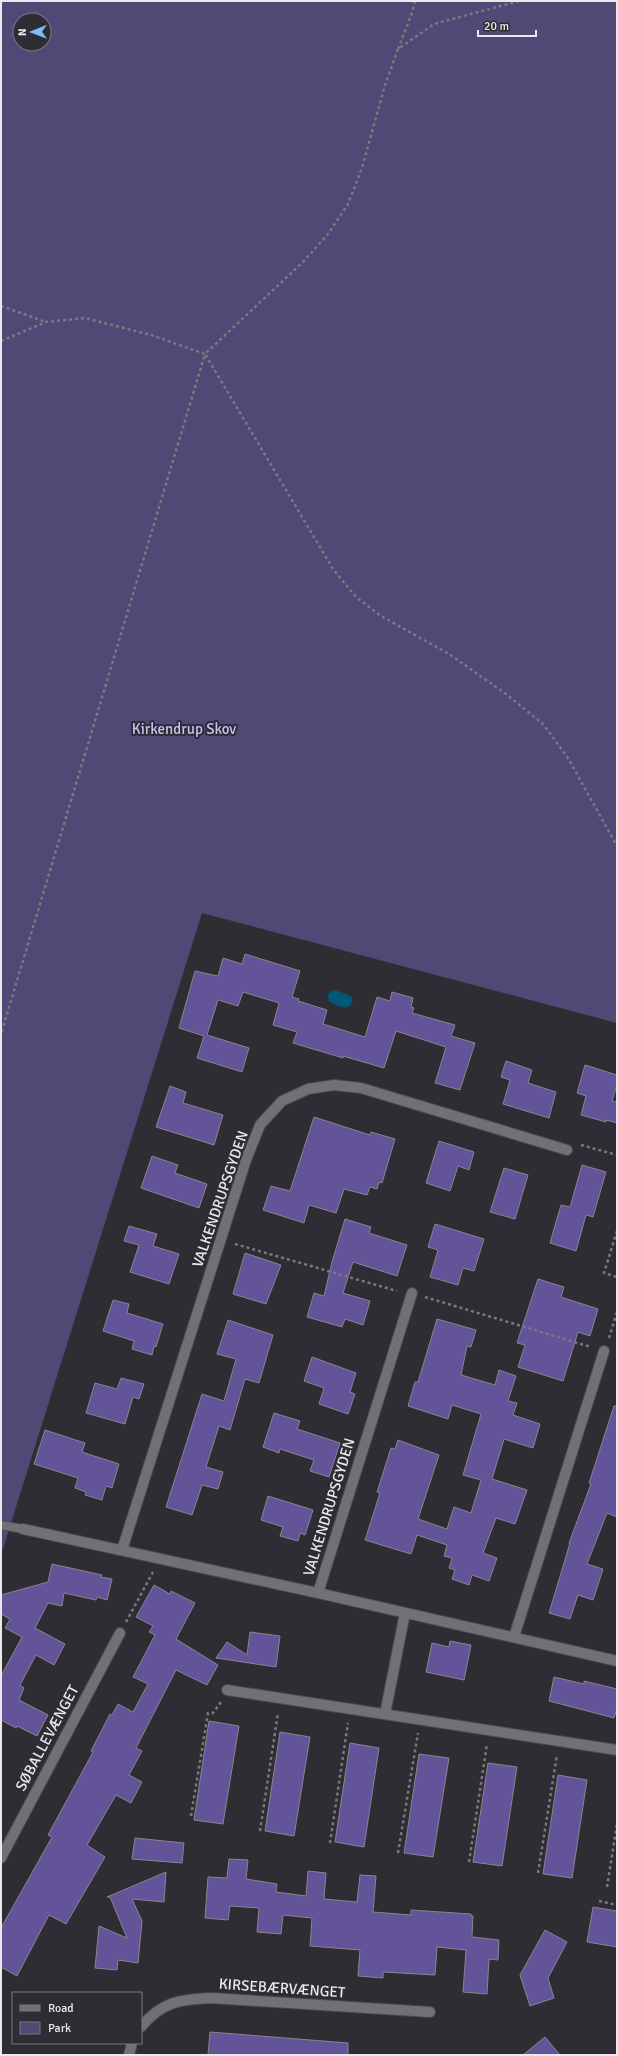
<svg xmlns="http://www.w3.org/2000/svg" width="618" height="2056" font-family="Signika,sans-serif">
<rect width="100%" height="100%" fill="#2e2d34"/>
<path fill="#514875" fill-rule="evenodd" d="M 1,1 L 617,1 L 617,1023 L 202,913 L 1,1555 ZM 20,20 L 44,20 L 44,44 L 20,44 Z"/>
<path fill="#015778" d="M 335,990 L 351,996 L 353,1001 L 350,1006 L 344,1008 L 329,1002 L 328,995 L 331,991 Z"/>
<g fill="#63549a" stroke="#87868e">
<path d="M 245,954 L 300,971 L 292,997 L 299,999 L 298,1001 L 327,1010 L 323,1024 L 365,1037 L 377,997 L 390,1001 L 392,992 L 413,998 L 411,1007 L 414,1008 L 412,1013 L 455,1025 L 451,1036 L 475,1043 L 460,1090 L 435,1083 L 446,1047 L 396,1031 L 384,1068 L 343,1056 L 343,1058 L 293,1043 L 297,1032 L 273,1025 L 279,1003 L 243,992 L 238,1006 L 218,1000 L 207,1035 L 249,1048 L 242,1072 L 197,1058 L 204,1036 L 179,1028 L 195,971 L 218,976 L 223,958 L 242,964 Z"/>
<path d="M 506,1061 L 532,1070 L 528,1083 L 556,1092 L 549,1118 L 503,1104 L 510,1080 L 501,1077 Z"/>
<path d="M 585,1065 L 617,1075 L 617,1085 L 612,1101 L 617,1102 L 617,1123 L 606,1120 L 606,1122 L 581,1115 L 586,1096 L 577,1093 Z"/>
<path d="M 170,1086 L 186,1092 L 183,1103 L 223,1115 L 214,1145 L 156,1127 Z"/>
<path d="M 314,1117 L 370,1135 L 371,1132 L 395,1139 L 382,1183 L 379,1182 L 377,1189 L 370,1187 L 367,1195 L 344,1189 L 336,1213 L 309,1205 L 304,1223 L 263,1210 L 271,1186 L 290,1191 Z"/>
<path d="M 439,1141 L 474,1152 L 469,1170 L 458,1166 L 450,1191 L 426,1183 Z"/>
<path d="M 152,1156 L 178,1165 L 175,1173 L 207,1184 L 199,1208 L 141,1188 Z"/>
<path d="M 582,1165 L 606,1172 L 593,1217 L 586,1215 L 576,1251 L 550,1243 L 561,1205 L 570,1207 Z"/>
<path d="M 504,1168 L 528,1175 L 515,1219 L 490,1212 Z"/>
<path d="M 345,1219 L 371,1227 L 369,1233 L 407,1245 L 397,1276 L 353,1262 L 343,1293 L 370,1301 L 363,1325 L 345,1319 L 342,1327 L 307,1317 L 314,1293 L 324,1296 L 332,1262 Z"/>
<path d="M 435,1224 L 484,1239 L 474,1271 L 463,1268 L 458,1285 L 430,1277 L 438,1250 L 428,1247 Z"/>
<path d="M 129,1226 L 157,1234 L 153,1246 L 179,1254 L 169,1284 L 130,1272 L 139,1245 L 124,1241 Z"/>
<path d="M 245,1253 L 281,1265 L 266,1304 L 233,1294 Z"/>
<path d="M 538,1279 L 564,1287 L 561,1297 L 598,1309 L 590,1336 L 578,1332 L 563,1381 L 518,1367 L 525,1345 L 517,1343 Z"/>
<path d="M 113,1300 L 129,1304 L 127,1313 L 163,1324 L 156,1347 L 154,1346 L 152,1355 L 132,1349 L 134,1341 L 103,1331 Z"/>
<path d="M 437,1319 L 476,1330 L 471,1347 L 467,1346 L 461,1375 L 495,1385 L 499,1370 L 516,1376 L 508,1401 L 517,1403 L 513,1415 L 540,1424 L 533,1448 L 504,1439 L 492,1479 L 527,1490 L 515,1524 L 496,1518 L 483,1553 L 497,1558 L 489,1581 L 472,1575 L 469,1585 L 452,1579 L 455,1570 L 449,1568 L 452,1558 L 444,1556 L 447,1545 L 417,1535 L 411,1554 L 365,1540 L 380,1493 L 377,1492 L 391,1448 L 395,1449 L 398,1440 L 439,1455 L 418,1519 L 447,1529 L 454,1507 L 471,1513 L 481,1480 L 463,1475 L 481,1414 L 452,1405 L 448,1419 L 408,1406 L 415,1382 L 418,1382 Z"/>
<path d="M 228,1320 L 273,1335 L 259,1383 L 245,1379 L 230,1430 L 219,1426 L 206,1467 L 223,1472 L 218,1489 L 202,1485 L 192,1515 L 166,1507 L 202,1394 L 224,1401 L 236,1359 L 217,1354 Z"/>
<path d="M 312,1357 L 356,1373 L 350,1392 L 355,1394 L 348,1414 L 319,1404 L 324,1388 L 304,1381 Z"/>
<path d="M 121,1378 L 144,1384 L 139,1399 L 133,1397 L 125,1424 L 86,1413 L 95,1383 L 117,1389 Z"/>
<path d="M 614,1406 L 617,1406 L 617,1517 L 607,1513 L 587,1564 L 603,1569 L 593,1600 L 578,1595 L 570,1619 L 549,1613 L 570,1543 L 569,1543 L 591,1484 L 589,1483 Z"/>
<path d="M 274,1413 L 300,1421 L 297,1429 L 340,1443 L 329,1477 L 310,1471 L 314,1460 L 280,1449 L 279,1453 L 263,1447 Z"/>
<path d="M 45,1430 L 85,1443 L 82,1452 L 119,1464 L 112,1488 L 106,1486 L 102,1500 L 85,1495 L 86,1492 L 75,1488 L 78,1478 L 34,1464 Z"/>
<path d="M 268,1496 L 313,1510 L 305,1535 L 300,1533 L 298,1541 L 280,1536 L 283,1527 L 261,1520 Z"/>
<path d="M 52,1564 L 102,1575 L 101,1577 L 112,1579 L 107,1600 L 97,1597 L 96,1600 L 64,1593 L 62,1606 L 48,1603 L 35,1628 L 65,1644 L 54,1665 L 36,1655 L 20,1685 L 24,1688 L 19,1700 L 48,1715 L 37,1736 L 17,1726 L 16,1728 L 1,1720 L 1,1676 L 22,1637 L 5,1628 L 10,1619 L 1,1614 L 1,1595 L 48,1582 Z"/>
<path d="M 154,1585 L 170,1594 L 171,1591 L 195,1603 L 176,1639 L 218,1665 L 207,1685 L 176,1670 L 136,1748 L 142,1751 L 129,1775 L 142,1782 L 131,1803 L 116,1795 L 87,1845 L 105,1857 L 66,1924 L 49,1915 L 17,1976 L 1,1967 L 1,1928 L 52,1837 L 48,1835 L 93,1752 L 91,1751 L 110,1714 L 112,1715 L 118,1704 L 133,1712 L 148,1684 L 133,1677 L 155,1635 L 149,1632 L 153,1626 L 136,1617 Z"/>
<path d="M 250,1632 L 280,1636 L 276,1667 L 216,1658 L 227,1642 L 247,1655 Z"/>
<path d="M 450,1641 L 471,1645 L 464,1680 L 426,1672 L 432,1643 L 449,1647 Z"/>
<path d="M 554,1677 L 584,1684 L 584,1681 L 617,1689 L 617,1709 L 614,1718 L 549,1701 Z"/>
<path d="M 209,1721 L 239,1726 L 223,1824 L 194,1820 Z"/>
<path d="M 280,1732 L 310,1737 L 294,1836 L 265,1831 Z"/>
<path d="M 350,1743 L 379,1748 L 364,1847 L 335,1842 Z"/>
<path d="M 419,1754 L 449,1758 L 433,1857 L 404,1853 Z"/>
<path d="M 488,1763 L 517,1767 L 502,1866 L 473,1862 Z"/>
<path d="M 558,1775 L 587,1780 L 572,1878 L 543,1874 Z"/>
<path d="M 135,1838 L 184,1843 L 182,1863 L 132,1859 Z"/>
<path d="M 229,1859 L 248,1860 L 246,1879 L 277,1884 L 276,1892 L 306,1896 L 308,1871 L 326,1873 L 324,1899 L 357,1902 L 360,1875 L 376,1876 L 373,1912 L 411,1915 L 411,1910 L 471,1914 L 471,1916 L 473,1916 L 472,1937 L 499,1940 L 498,1960 L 489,1959 L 487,1994 L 463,1992 L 466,1950 L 437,1947 L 435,1975 L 383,1972 L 383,1978 L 358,1976 L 360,1950 L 310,1946 L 312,1918 L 283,1915 L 281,1934 L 257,1932 L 259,1908 L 230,1906 L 228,1920 L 205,1918 L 208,1877 L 227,1878 Z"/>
<path d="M 166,1872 L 164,1902 L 132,1899 L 142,1921 L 138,1963 L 118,1960 L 117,1970 L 95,1968 L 99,1926 L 127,1938 L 110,1897 L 107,1897 Z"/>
<path d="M 593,1907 L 617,1911 L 617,1947 L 587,1942 Z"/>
<path d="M 545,1930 L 567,1942 L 548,1978 L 554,1998 L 530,2006 L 520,1975 Z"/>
<path d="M 210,2032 L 348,2043 L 348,2055 L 208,2055 Z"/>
<path d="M 545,2037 L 560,2055 L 523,2055 Z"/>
</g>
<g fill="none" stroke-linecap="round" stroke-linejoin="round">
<g stroke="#49494e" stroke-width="10">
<path id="lane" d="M 1,1525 L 23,1529"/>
</g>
<g stroke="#49494e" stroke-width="12">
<g id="street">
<path d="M 23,1529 L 318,1593 L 617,1661"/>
<path d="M 122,1550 L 246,1160 L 260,1125 L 282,1101 L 308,1089 L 334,1085 L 361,1088 L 567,1150"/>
<path d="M 318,1593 L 412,1293"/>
<path d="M 514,1637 L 604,1351"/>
<path d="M 227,1690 L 617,1750"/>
<path d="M 385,1714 L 405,1613"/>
<path d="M 1,1858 L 120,1633"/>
<path d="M 141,2027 C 161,2002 181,1999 211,1998 L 430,2012"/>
<path d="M 129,2055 L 132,2043"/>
</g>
</g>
<g stroke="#7a797f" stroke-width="2.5" stroke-dasharray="3 3" stroke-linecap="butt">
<path d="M 519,1 L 434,24 L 398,49 L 385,85 L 362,168 L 348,204 L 328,234 L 304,261 L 205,354 L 333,569 L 356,597 L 381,616 L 449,654 L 506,694 L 543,724 L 568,758 L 617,846"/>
<path d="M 398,49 L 412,13 L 415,1"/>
<path d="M 1,306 L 46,322"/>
<path d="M 1,341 L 46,322 L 85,318 L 151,335 L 205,354 L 1,1034"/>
<path d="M 581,1145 L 617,1155"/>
<path d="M 617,1231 L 604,1273 L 617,1277"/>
<path d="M 235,1244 L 397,1291"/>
<path d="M 425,1297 L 591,1347"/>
<path d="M 609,1338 L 617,1312"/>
<path d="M 126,1622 L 153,1572"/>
<path d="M 191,1816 L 208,1713 L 213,1713 L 221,1702"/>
<path d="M 260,1831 L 278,1713"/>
<path d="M 330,1843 L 348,1723"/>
<path d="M 398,1853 L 418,1733"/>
<path d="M 469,1862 L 487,1744"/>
<path d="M 538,1873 L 557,1755"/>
<path d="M 607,1887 L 617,1824"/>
<path d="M 599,1901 L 617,1905"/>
</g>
<use href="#lane" stroke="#717078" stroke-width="8"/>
<use href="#street" stroke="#717078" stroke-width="10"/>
</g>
<g text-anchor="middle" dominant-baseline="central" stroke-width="4" stroke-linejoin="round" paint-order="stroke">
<g font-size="15" fill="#cbc2fe" stroke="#2e2d34">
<text x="184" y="729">Kirkendrup Skov</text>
</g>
<g font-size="15" fill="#eae9ee" stroke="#2e2d34">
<text transform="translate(220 1199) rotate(-71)">VALKENDRUPSGYDEN</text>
<text transform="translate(329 1507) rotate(-73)">VALKENDRUPSGYDEN</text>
<text transform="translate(47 1738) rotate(-62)">SØBALLEVÆNGET</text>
<text transform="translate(282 1988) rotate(4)">KIRSEBÆRVÆNGET</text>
</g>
</g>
<rect width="618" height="2056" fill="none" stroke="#eae9ee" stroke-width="4"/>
<rect x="12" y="1992" width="130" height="52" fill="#2e2d34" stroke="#79787e"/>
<rect x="20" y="2005" width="20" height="6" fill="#717078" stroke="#79787e"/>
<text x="48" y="2012" font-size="12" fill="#eae9ee">Road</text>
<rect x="20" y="2022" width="20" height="12" fill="#514875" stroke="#79787e"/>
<text x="48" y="2032" font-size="12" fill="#eae9ee">Park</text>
<g transform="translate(32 32) rotate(269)"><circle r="19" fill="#2e2d34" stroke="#79787e"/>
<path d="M0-3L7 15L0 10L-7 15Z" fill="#7bbef8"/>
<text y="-6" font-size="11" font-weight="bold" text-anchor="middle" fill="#eae9ee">N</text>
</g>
<path d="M478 30v6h58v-6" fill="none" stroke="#eae9ee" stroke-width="2"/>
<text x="484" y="30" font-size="12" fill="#eae9ee" stroke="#2e2d34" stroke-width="3" paint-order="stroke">20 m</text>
</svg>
